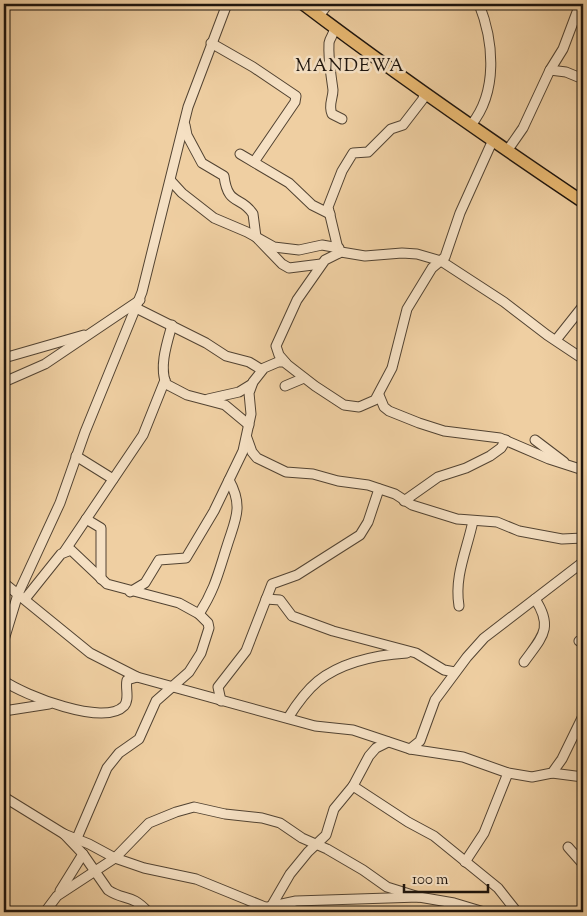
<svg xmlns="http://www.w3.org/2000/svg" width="587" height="916" font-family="'Sorts Mill Goudy',serif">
<rect width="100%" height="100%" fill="#efcfa2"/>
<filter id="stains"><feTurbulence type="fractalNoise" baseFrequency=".004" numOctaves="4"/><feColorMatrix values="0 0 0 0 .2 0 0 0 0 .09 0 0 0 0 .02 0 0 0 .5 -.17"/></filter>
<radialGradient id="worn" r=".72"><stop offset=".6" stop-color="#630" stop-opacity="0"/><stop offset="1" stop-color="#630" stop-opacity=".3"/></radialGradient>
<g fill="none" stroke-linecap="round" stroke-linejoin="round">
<g stroke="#524332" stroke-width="11">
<g id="minor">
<path d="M 319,16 L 328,4"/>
<path d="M 334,29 C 334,35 330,37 329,43 C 328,60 331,74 333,90 C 333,99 328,105 332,114 L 342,119"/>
<path d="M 211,43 L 253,67 L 296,96 L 295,102 L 254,162"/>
<path d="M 550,70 L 566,72 L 583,79"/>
<path d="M 185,125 L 187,135 L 202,163 L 224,176 C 228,207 241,195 253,214 L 256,237 L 282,264 L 289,268 L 321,264"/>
<path d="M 471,125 C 498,92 494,42 479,4"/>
<path d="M 507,151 L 523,128 L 550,70 L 563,49 L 580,4"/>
<path d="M 240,154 L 289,183 L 312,205 L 330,214"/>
<path d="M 171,181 L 182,193 L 214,218 L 247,232 L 274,247 L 299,250 L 322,245 L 339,248"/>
<path d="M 339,253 L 328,207 L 342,171 L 353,153 L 368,152 L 391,129 L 403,125 L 423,99 L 424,93"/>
<path d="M 136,308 L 206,343 L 226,356 L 249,362 L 262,370"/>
<path d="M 172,325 C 167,343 159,366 166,384 L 187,395 L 225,405 L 249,425"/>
<path d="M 556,340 L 583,306"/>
<path d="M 4,358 L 84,335"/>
<path d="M 286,363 L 279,355 L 276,346 L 297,300 L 325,260 L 341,252 L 365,256 L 402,253 L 417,254 L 441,261 L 504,302 L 547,335 L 583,359"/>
<path d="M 4,382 L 45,364 L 140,300"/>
<path d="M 285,386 L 304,378"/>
<path d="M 379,395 L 384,407 L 389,411 L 419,423 L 444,431 L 500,438 L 549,459 L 583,470"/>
<path d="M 208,399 L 239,392 L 252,384"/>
<path d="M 247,438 L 252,452 L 257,458 L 286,472 L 313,474 L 338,481 L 368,485 L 395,494 L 412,505 L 457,519 L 497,522 L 519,531 L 562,539 L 583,538"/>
<path d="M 535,440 L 564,462"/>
<path d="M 76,456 L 113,479"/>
<path d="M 404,501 L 438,477 L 466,468 L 490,456 L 501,448 L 506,440"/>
<path d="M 86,519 L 101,528 L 101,579"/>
<path d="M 64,552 L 143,435 L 165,380"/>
<path d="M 4,583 L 90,653 L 137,677"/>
<path d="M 130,592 L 145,583 L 159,560 L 186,558 L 214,511 L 243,451 L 251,414 L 249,393 L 253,382 L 264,368 L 278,362 L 284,362 L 315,386 L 344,405 L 359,407 L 375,400 L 392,368 L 407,309 L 432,268 L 445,257 L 460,213 L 492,142"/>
<path d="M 25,599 L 61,554 L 71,550 L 107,584 L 179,603 L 199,614 L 208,623 L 209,628 L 201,653 L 189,672 L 156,701 L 139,739 L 119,753 L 107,768 L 77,838"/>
<path d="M 266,599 L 280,600 L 292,616 L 333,631 L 416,653 L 444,670 L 455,672"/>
<path d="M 459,606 C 454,576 467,550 473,521"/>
<path d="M 199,614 C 215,589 218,574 227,546 C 235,520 244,507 229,480"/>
<path d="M 4,640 L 18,594 L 60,503 L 85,432 L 142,292 L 188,107 L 227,4"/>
<path d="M 579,641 L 583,643"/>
<path d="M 524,662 C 542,637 554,628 535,599"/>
<path d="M 4,681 C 24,695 104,727 124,706 C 130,699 125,688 127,680 L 137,677 L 315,726 L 353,730 L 410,749 L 463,757 L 508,773 L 532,777 L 552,773 L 562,759 L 583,716"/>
<path d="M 221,701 L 218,687 L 246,651 L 272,584 L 297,575 L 360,535 L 368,522 L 379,489"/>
<path d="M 4,711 L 49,704"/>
<path d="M 288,718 C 296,705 306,691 318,681 C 342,662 377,655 407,653"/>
<path d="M 410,749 L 420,741 L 435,700 L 467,657 L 484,638 L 583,562"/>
<path d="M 552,773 L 583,777"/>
<path d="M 353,786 L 408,822 L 434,836 L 498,888 L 517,912"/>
<path d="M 4,797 L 64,834 L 83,854 L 108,890 C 124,901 131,893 148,912"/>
<path d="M 64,834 L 89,844 L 115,858 L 144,868 L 196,879 L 265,907"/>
<path d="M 568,847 L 583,864"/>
<path d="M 465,862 L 484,833 L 508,773"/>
<path d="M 60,891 L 83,854"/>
<path d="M 272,905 L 290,874 L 308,852 L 326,835 L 334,809 L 353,786 L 369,756 L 376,748 L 388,742"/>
<path d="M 45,912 L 57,896 L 115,858 L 149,823 L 176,812 L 194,807 L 225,814 L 262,818 L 280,823 L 302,838 L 327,849 L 363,870 L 387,887 L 419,897"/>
<path d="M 244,912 L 296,901 L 419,897 L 454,903 L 484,912"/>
</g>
</g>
<g stroke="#1d140d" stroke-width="14">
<path id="major" d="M 303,4 C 394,73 488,138 583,202"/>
</g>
<use href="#minor" stroke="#f5e0c3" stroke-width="9"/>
<use href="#major" stroke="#e8b871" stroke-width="11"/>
</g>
<g text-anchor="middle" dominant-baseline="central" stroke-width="5" stroke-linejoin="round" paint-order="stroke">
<g font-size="18" letter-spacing="1" fill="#1d140d" stroke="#f5e0c3">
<text x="350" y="67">MANDEWA</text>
</g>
</g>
<rect width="587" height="916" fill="none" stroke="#efcfa2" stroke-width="20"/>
<rect x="5" y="5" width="577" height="906" fill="none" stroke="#1d140d" stroke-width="2.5"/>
<rect x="10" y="10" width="567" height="896" fill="none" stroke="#1d140d"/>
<path d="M404 884v8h84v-8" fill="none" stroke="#1d140d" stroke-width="2.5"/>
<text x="412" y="884" font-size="15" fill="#1d140d" stroke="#f5e0c3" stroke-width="4" paint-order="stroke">100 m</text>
<rect width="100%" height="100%" filter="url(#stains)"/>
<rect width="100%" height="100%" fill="url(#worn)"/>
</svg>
